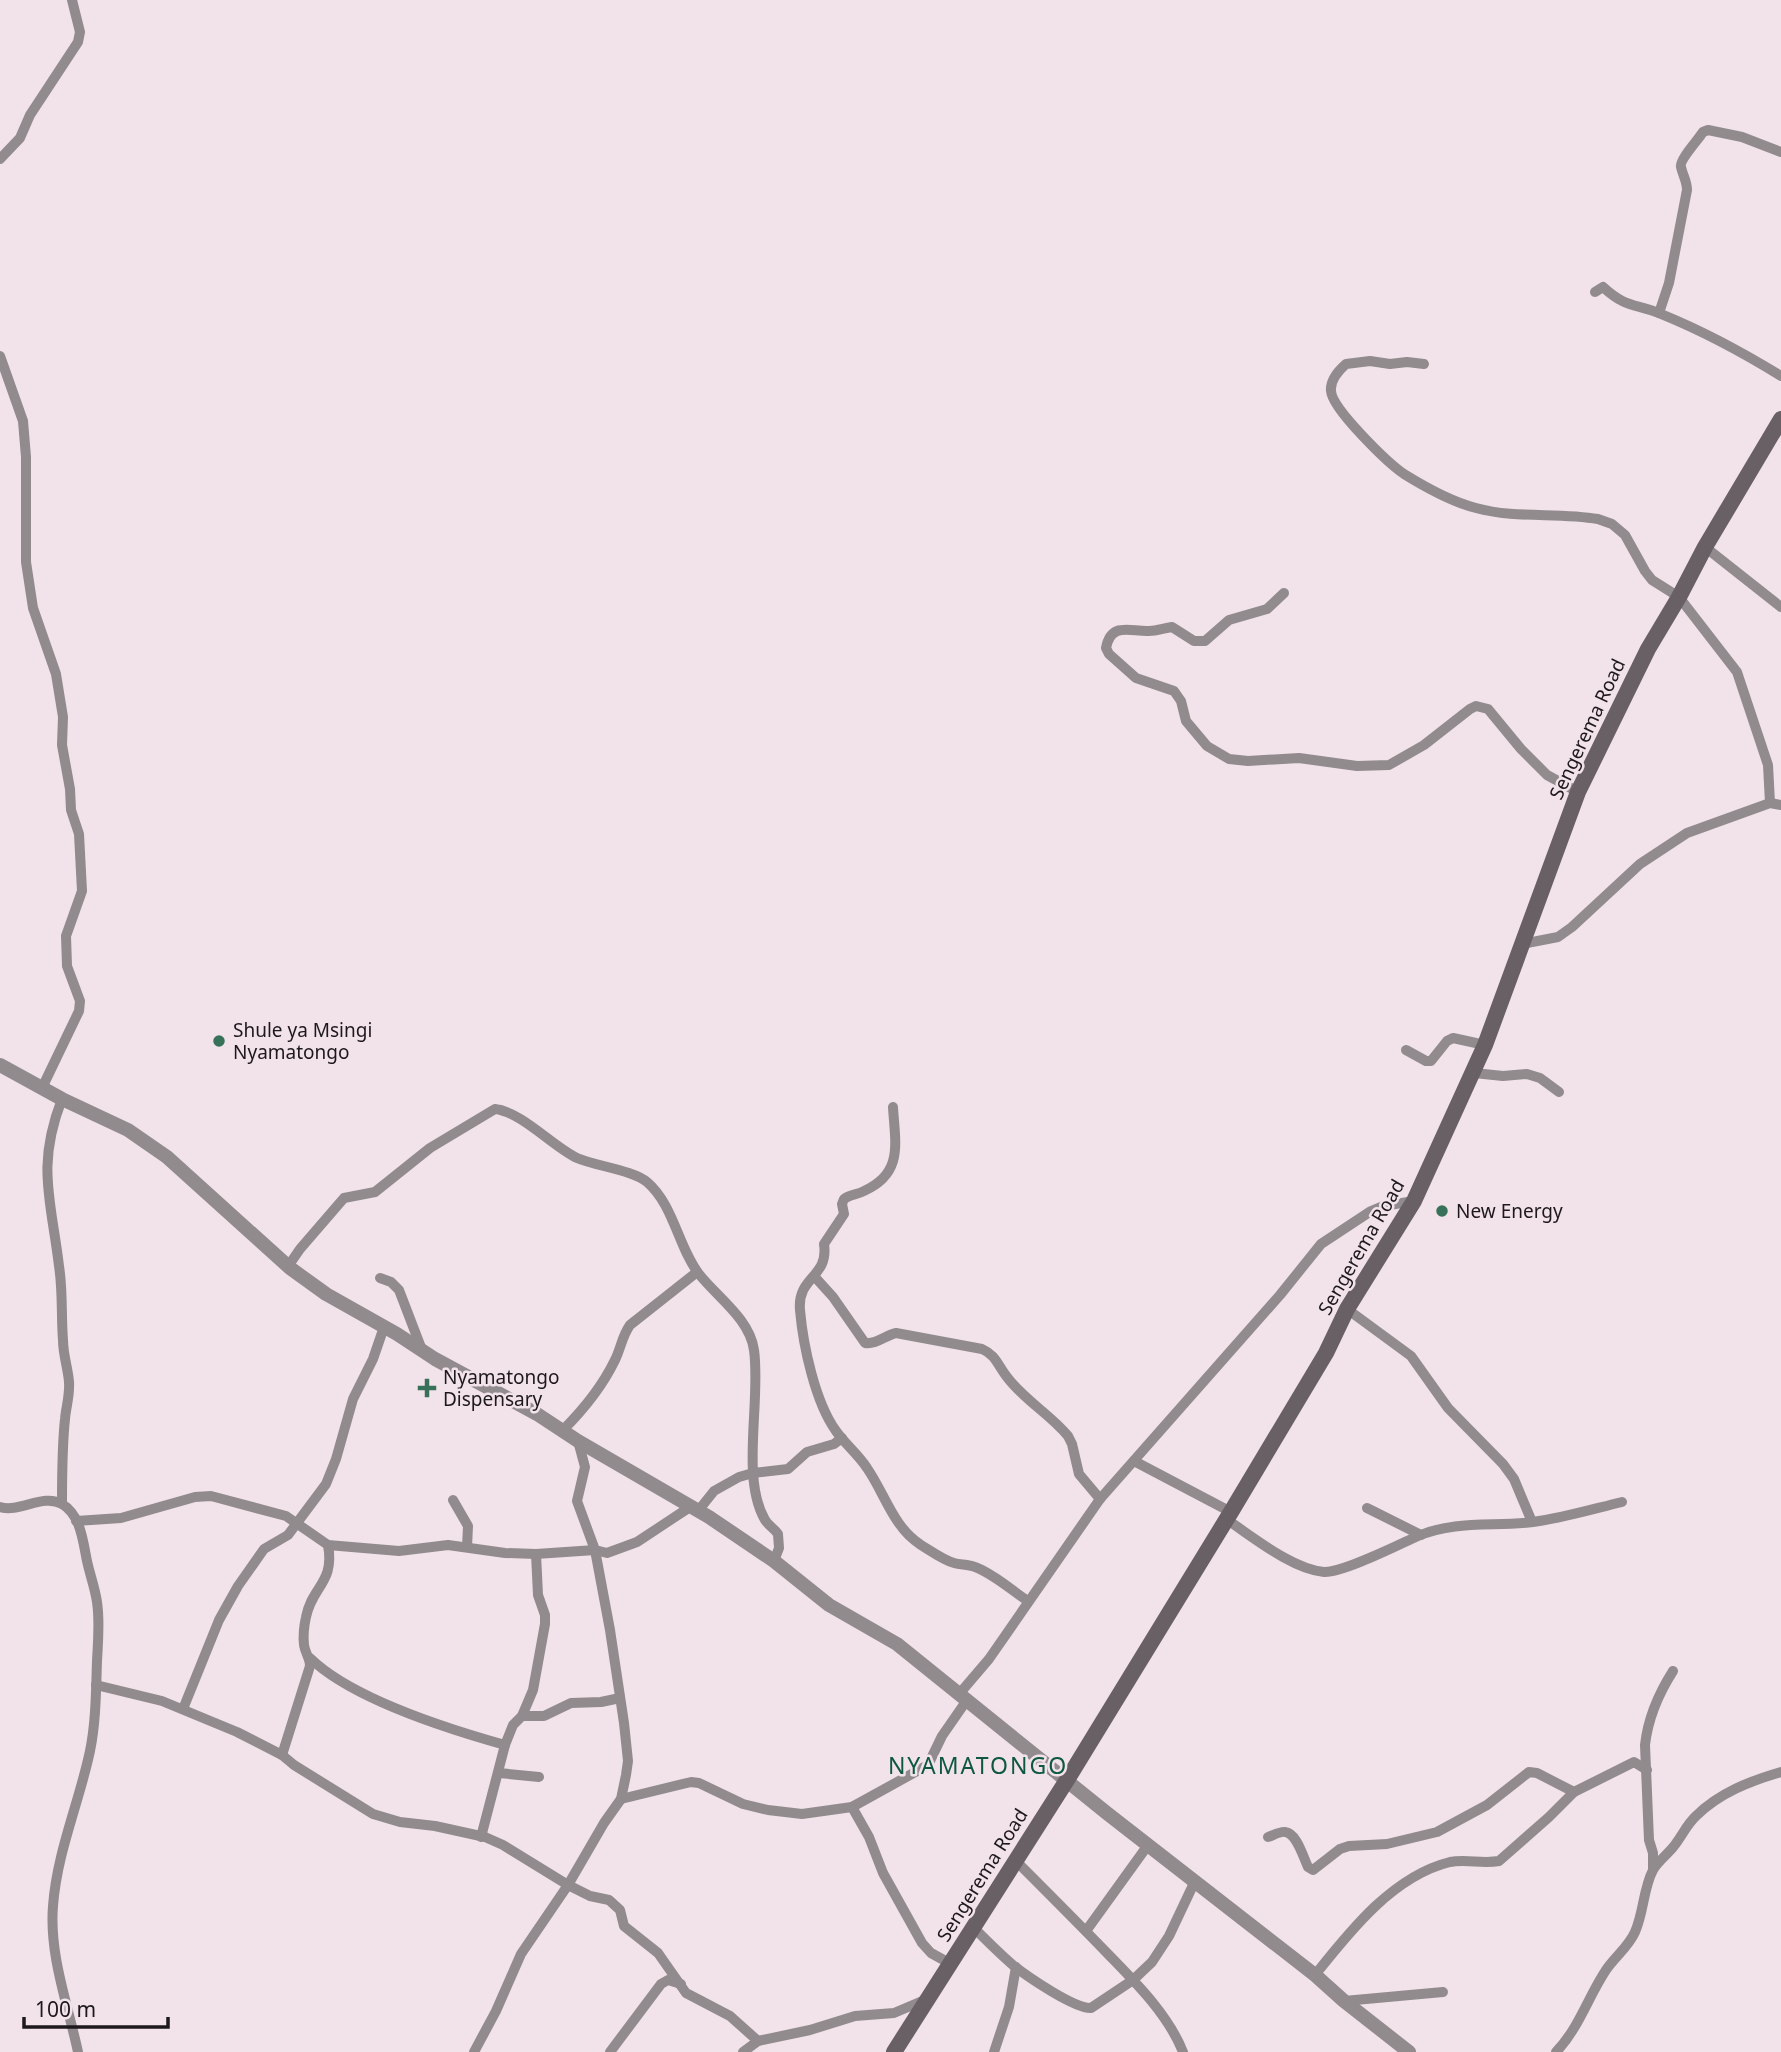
<svg xmlns="http://www.w3.org/2000/svg" width="1781" height="2052" font-family="'Noto Sans',sans-serif">
<rect width="100%" height="100%" fill="#f2e3ea"/>
<g fill="none" stroke-linecap="round" stroke-linejoin="round">
<g stroke="#918b8e" stroke-width="10">
<path d="M 0,159 L 20,138 L 30,115 L 78,42 L 80,32 L 72,0"/>
<path d="M 1595,292 L 1603,287 C 1627,309 1635,303 1661,314 C 1703,331 1742,352 1781,376"/>
<path d="M 1659,313 L 1669,283 L 1687,190 C 1687,181 1683,176 1681,167 C 1679,160 1698,140 1703,132 L 1708,130 L 1742,137 L 1781,152"/>
<path d="M 0,356 L 23,421 L 26,457 L 26,562 L 33,608 L 56,674 L 63,717 L 62,745 L 70,789 L 71,810 L 79,834 L 82,891 L 66,936 L 67,966 L 80,1001 L 79,1011 L 42,1088"/>
<path d="M 1424,364 L 1407,362 L 1390,364 L 1370,361 L 1346,364 C 1338,371 1330,380 1331,391 C 1332,409 1388,463 1404,474 C 1425,487 1452,502 1476,508 C 1516,519 1558,512 1598,519 L 1612,524 L 1625,535 L 1645,571 L 1652,580 L 1679,597 L 1737,672 L 1768,765 L 1770,803"/>
<path d="M 1705,547 L 1781,607"/>
<path d="M 1284,593 L 1267,609 L 1229,620 L 1205,641 L 1194,641 L 1172,627 C 1164,628 1157,631 1149,631 C 1131,632 1111,621 1106,648 L 1109,654 L 1136,678 L 1174,691 L 1181,701 L 1186,721 L 1207,746 L 1229,759 L 1248,761 L 1299,758 L 1357,766 L 1389,765 L 1424,745 L 1470,709 L 1476,706 L 1488,709 L 1521,749 L 1547,775 L 1578,792"/>
<path d="M 1522,944 L 1558,937 L 1572,927 L 1640,864 L 1687,833 L 1770,803 L 1781,805"/>
<path d="M 1406,1050 L 1426,1061 L 1431,1061 L 1447,1041 L 1453,1038 L 1485,1045"/>
<path d="M 1474,1073 L 1503,1076 L 1527,1074 L 1540,1078 L 1559,1092"/>
<path d="M 893,1107 C 895,1143 904,1173 864,1191 C 857,1195 850,1194 844,1199 L 842,1204 L 844,1214 L 824,1244 C 829,1278 797,1276 800,1310 C 803,1345 815,1402 836,1431 C 845,1444 858,1454 867,1468 C 885,1494 893,1527 921,1545 C 931,1551 943,1560 954,1563 C 961,1565 968,1564 975,1567 C 994,1574 1011,1590 1028,1601"/>
<path d="M 290,1268 L 289,1265 L 300,1249 L 344,1198 L 375,1192 L 430,1148 L 495,1109 C 522,1112 552,1146 577,1158 C 595,1166 633,1170 647,1182 C 674,1205 678,1247 699,1274 C 717,1297 750,1319 754,1350 C 761,1400 741,1476 764,1518 C 767,1525 774,1528 778,1534 L 779,1548 L 774,1561"/>
<path d="M 814,1276 L 833,1297 L 865,1343 C 876,1345 886,1335 896,1333 L 982,1349 C 996,1355 998,1366 1007,1377 C 1024,1400 1050,1414 1068,1436 L 1072,1444 L 1079,1474 L 1100,1499"/>
<path d="M 380,1278 L 391,1282 L 399,1290 L 422,1350"/>
<path d="M 1347,1309 L 1411,1356 L 1448,1408 L 1503,1464 L 1514,1479 L 1532,1522"/>
<path d="M 563,1430 C 584,1409 602,1387 615,1360 C 621,1348 622,1336 630,1325 L 697,1272"/>
<path d="M 1134,1461 L 1231,1512"/>
<path d="M 453,1500 L 468,1526 L 467,1547"/>
<path d="M 62,1504 C 62,1476 62,1447 65,1419 C 66,1407 70,1395 69,1382 C 68,1368 63,1355 63,1340 C 61,1315 63,1291 59,1266 C 51,1199 36,1166 62,1099"/>
<path d="M 0,1507 C 20,1513 43,1493 62,1504 C 81,1515 83,1542 87,1561 C 90,1575 95,1588 97,1602 C 100,1622 98,1642 97,1661 C 96,1690 96,1722 90,1751 C 79,1803 57,1852 53,1906 C 49,1955 68,2005 78,2052"/>
<path d="M 1367,1508 L 1421,1535"/>
<path d="M 698,1511 L 714,1491 L 739,1477 L 753,1473 L 788,1469 L 807,1452 L 834,1444 L 842,1438"/>
<path d="M 1226,1519 C 1253,1537 1292,1569 1324,1572 C 1343,1573 1398,1545 1418,1536 C 1455,1520 1494,1527 1533,1522 C 1563,1518 1593,1509 1622,1502"/>
<path d="M 76,1521 L 121,1518 L 195,1497 L 211,1496 L 286,1516 L 328,1545 L 399,1551 L 448,1545 L 505,1553 L 536,1554 L 595,1550 L 607,1553 L 637,1542 L 690,1507"/>
<path d="M 310,1658 C 352,1699 448,1729 505,1745"/>
<path d="M 96,1685 L 162,1701 L 237,1732 L 282,1755 L 294,1765 L 373,1814 L 400,1822 L 435,1826 L 485,1837 L 503,1845 L 568,1885 L 590,1896 L 609,1900 L 620,1910 L 624,1926 L 658,1953 L 686,1993 L 730,2016 L 758,2041"/>
<path d="M 960,1693 L 989,1659 L 1100,1499 L 1280,1295 L 1321,1244 L 1371,1211 L 1383,1206 L 1414,1201"/>
<path d="M 183,1709 L 219,1620 L 238,1586 L 264,1549 L 288,1535 L 326,1484 L 336,1459 L 353,1399 L 373,1359 L 384,1327"/>
<path d="M 522,1716 L 544,1716 L 571,1703 L 601,1702 L 620,1698"/>
<path d="M 282,1755 L 310,1666 C 310,1658 305,1653 304,1645 C 303,1636 304,1626 306,1617 C 312,1586 335,1583 328,1545"/>
<path d="M 499,1773 L 539,1777"/>
<path d="M 621,1799 L 691,1782 L 699,1783 L 743,1804 L 768,1810 L 802,1814 L 852,1807 L 928,1765 L 942,1736 L 967,1700"/>
<path d="M 852,1807 L 869,1837 L 883,1873 L 922,1943 L 931,1953 L 951,1964"/>
<path d="M 481,1837 L 505,1745 L 513,1725 L 522,1716 L 533,1690 L 545,1624 L 545,1615 L 538,1595 L 536,1554"/>
<path d="M 1268,1837 C 1272,1836 1280,1831 1285,1832 C 1297,1833 1303,1857 1308,1867 L 1313,1870 L 1340,1849 L 1349,1846 L 1387,1844 L 1437,1832 L 1487,1805 L 1529,1772 L 1537,1773 L 1574,1792"/>
<path d="M 1015,1860 C 1046,1891 1077,1922 1107,1953 C 1135,1982 1168,2014 1183,2052"/>
<path d="M 1653,1869 L 1653,1853 L 1649,1840 L 1645,1745 C 1648,1718 1659,1693 1673,1671"/>
<path d="M 974,1928 C 987,1941 1000,1954 1014,1966 C 1028,1977 1075,2009 1091,2008 L 1133,1980 L 1152,1962 L 1169,1936 L 1195,1881"/>
<path d="M 1086,1931 L 1148,1845"/>
<path d="M 1315,1975 C 1350,1931 1393,1876 1450,1862 C 1466,1859 1483,1864 1499,1861 L 1549,1817 L 1574,1792 L 1634,1762 L 1647,1770"/>
<path d="M 1344,2001 L 1443,1992"/>
<path d="M 474,2052 L 496,2011 L 521,1954 L 568,1885 L 604,1823 L 621,1799 L 626,1775 L 628,1761 L 624,1723 L 610,1630 L 595,1550 L 577,1501 L 585,1467 L 578,1441"/>
<path d="M 610,2052 L 661,1984 L 668,1980 L 681,1984"/>
<path d="M 743,2052 L 758,2041 L 810,2030 L 855,2016 L 894,2013 L 927,1999"/>
<path d="M 994,2052 L 1009,2007 L 1016,1967"/>
<path d="M 1556,2052 C 1579,2028 1588,1997 1606,1970 C 1615,1957 1629,1946 1635,1932 C 1644,1912 1643,1889 1653,1870 C 1658,1861 1668,1854 1674,1846 C 1682,1836 1687,1824 1696,1816 C 1719,1793 1750,1781 1781,1772"/>
</g>
<path stroke="#918b8e" stroke-width="14" d="M 0,1065 L 62,1099 L 128,1130 L 167,1157 L 290,1268 L 326,1294 L 397,1334 L 435,1359 L 537,1414 L 578,1441 L 709,1517 L 774,1561 L 829,1605 L 897,1644 L 1108,1814 L 1315,1975 L 1344,2001 L 1409,2052"/>
<path stroke="#686064" stroke-width="16" d="M 894,2052 L 1067,1780 L 1231,1512 L 1326,1353 L 1347,1309 L 1414,1201 L 1485,1045 L 1578,792 L 1648,649 L 1679,597 L 1705,547 L 1781,419"/>
</g>
<g fill="#38715a" stroke="#f2e3ea" stroke-width="2.5">
<circle cx="219" cy="1041" r="7"/>
<circle cx="1442" cy="1211" r="7"/>
<path d="M423.5 1377.5h7v7h7v7h-7v7h-7v-7h-7v-7h7z"/>
</g>
<g text-anchor="middle" dominant-baseline="central" stroke-width="5" stroke-linejoin="round" paint-order="stroke">
<g font-size="19" fill="#1d181b" stroke="#f2e3ea">
<text transform="translate(1587 729) rotate(-65)">Sengerema Road</text>
<text transform="translate(1361 1247) rotate(-60)">Sengerema Road</text>
<text transform="translate(982 1875) rotate(-58)">Sengerema Road</text>
</g>
<g font-size="19" fill="#1d181b" stroke="#f2e3ea" text-anchor="start">
<text x="233" y="1030">Shule ya Msingi<tspan x="233" dy="22">Nyamatongo</tspan></text>
<text x="1456" y="1211">New Energy</text>
<text x="443" y="1377">Nyamatongo<tspan x="443" dy="22">Dispensary</tspan></text>
</g>
<g font-size="23" letter-spacing="2" fill="#0f5840" stroke="#f2e3ea">
<text x="978" y="1765">NYAMATONGO</text>
</g>
</g>
<path d="M24 2017v10h144v-10" fill="none" stroke="#1d181b" stroke-width="3.5"/>
<text x="35" y="2017" font-size="21" fill="#1d181b" stroke="#f2e3ea" stroke-width="5" paint-order="stroke">100 m</text>
</svg>
